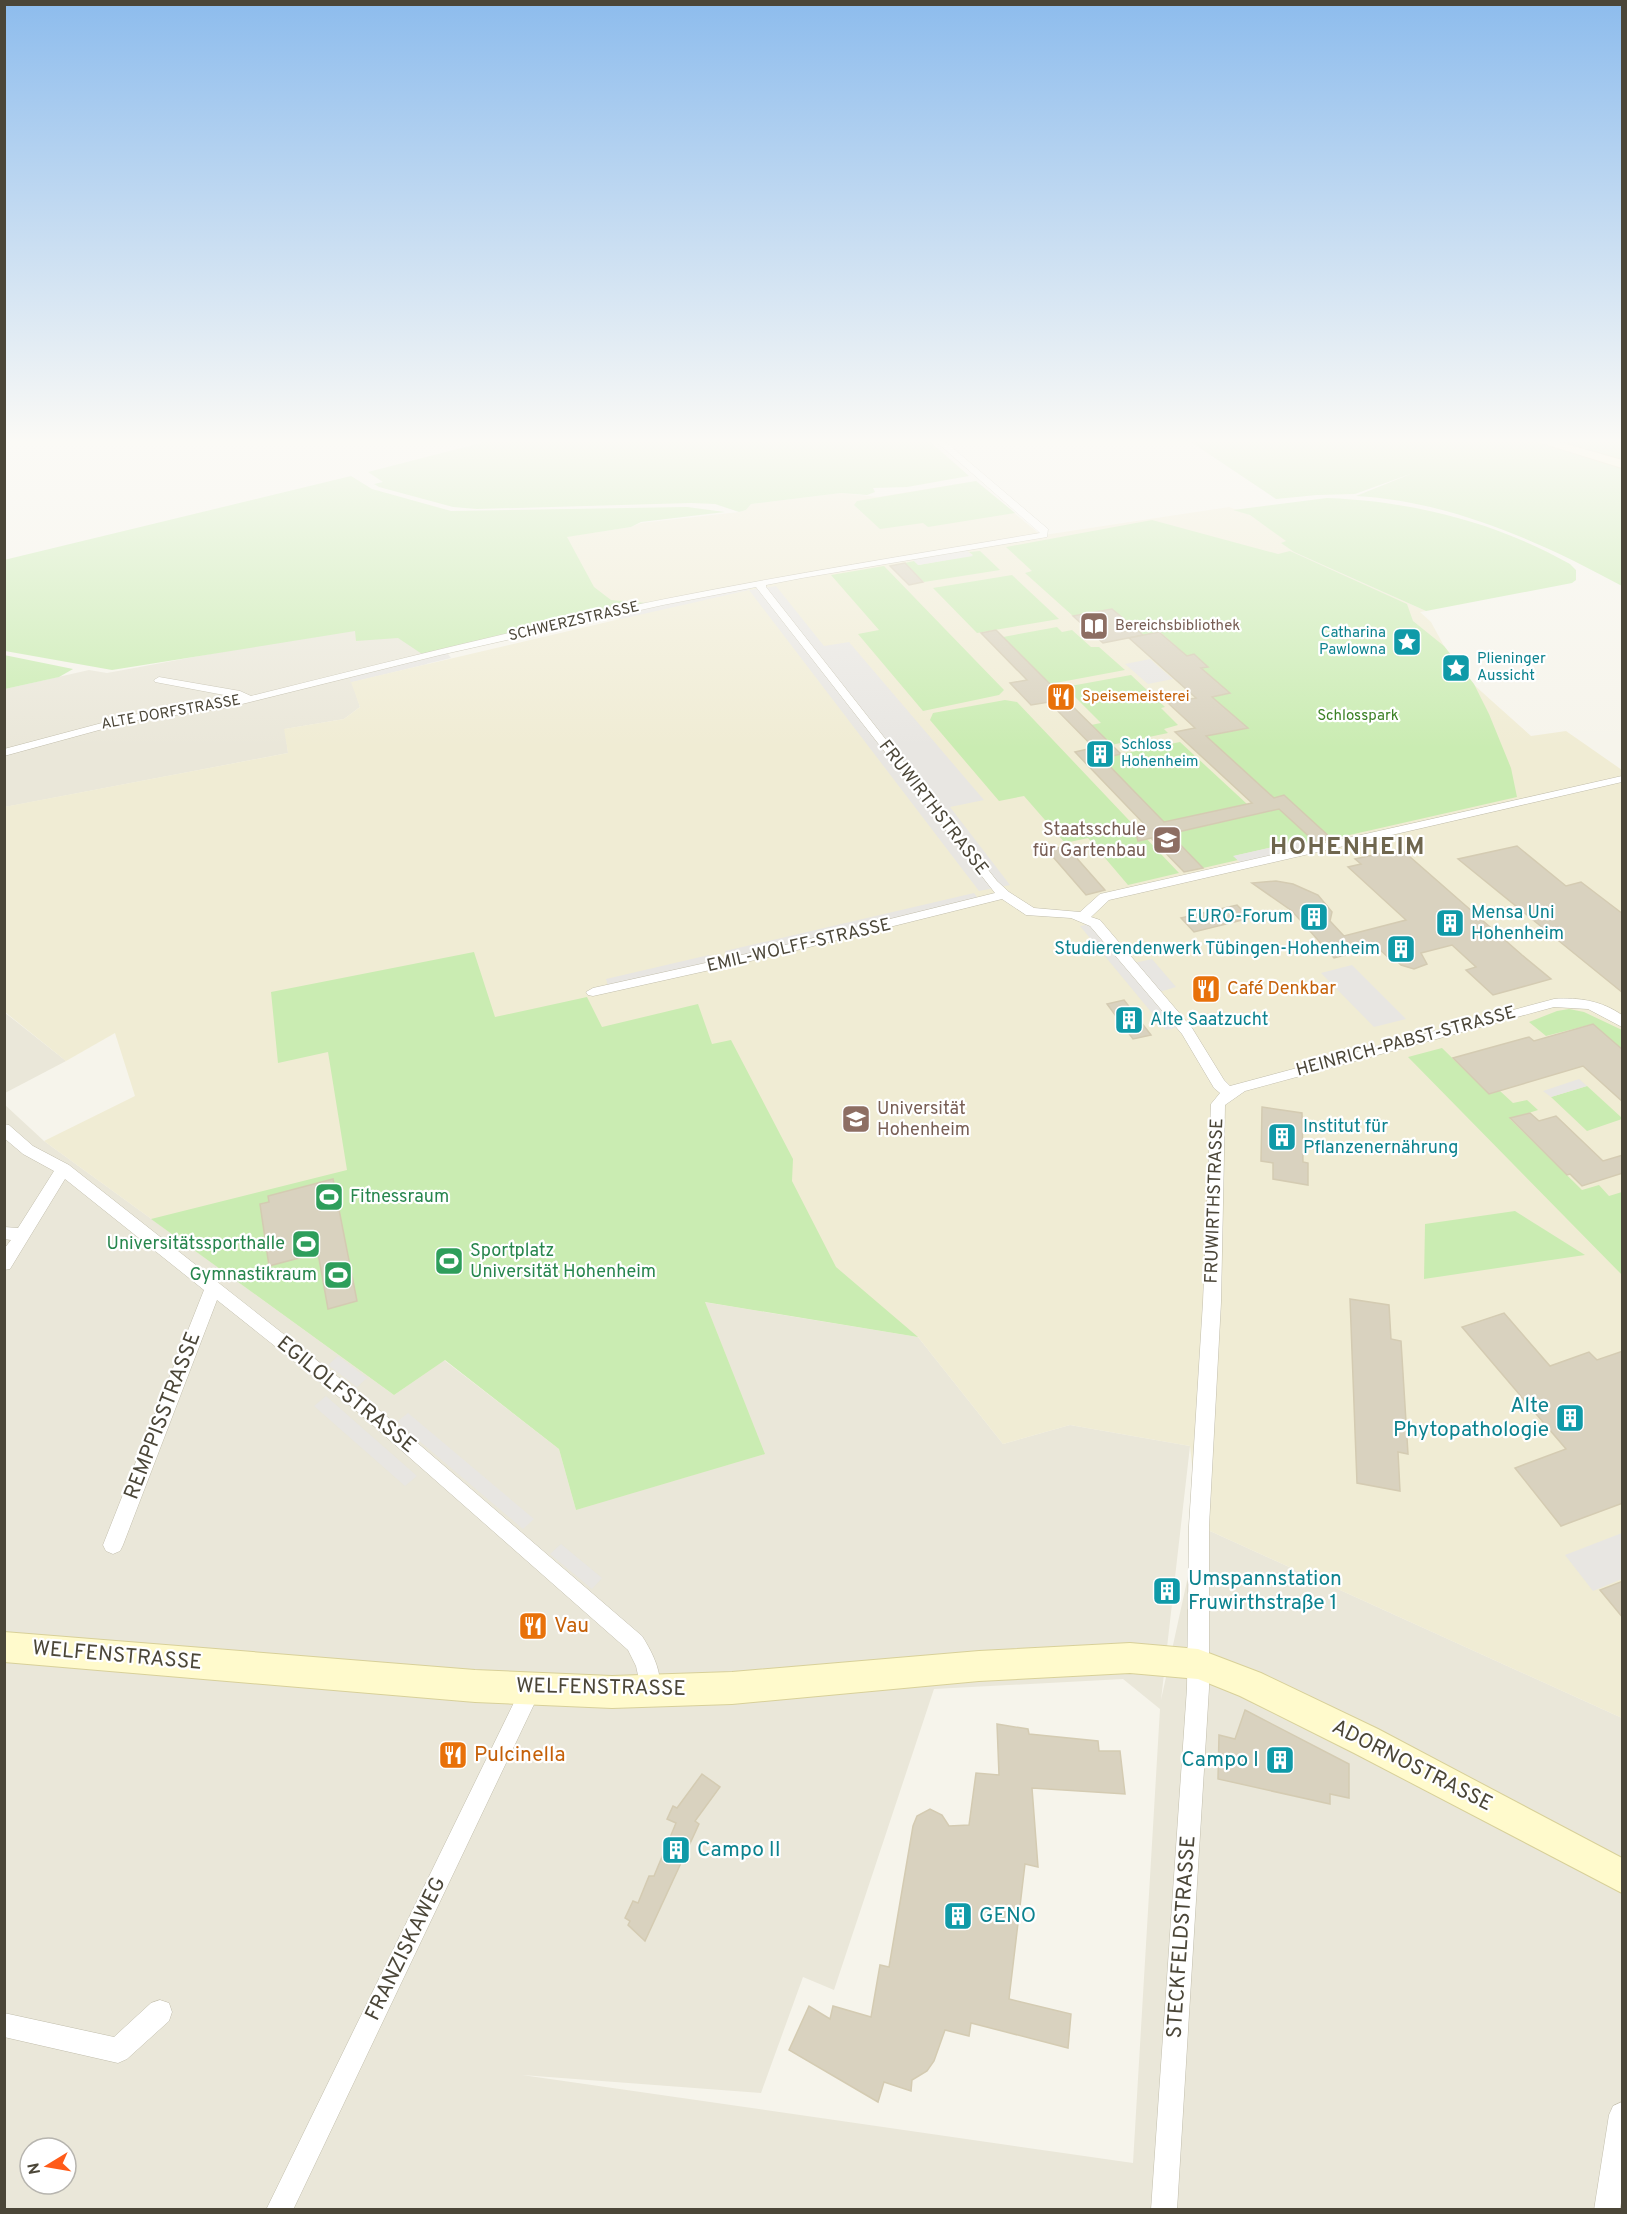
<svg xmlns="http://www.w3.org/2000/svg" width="1627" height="2214" font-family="Overpass,sans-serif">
<rect width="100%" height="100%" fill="#f6f4eb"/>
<g fill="#eae7d9" fill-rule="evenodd">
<path d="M 411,628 L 427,664 L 352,682 L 360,707 L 344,719 L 285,729 L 288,753 L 5,807 L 5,689 L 89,670 L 107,673 L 286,640 L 356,630 Z"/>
<path d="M 4,1012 L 66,1061 L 5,1093 L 4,1093 Z"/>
<path d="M 4,1104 L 44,1141 L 394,1395 L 444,1360 L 559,1449 L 576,1510 L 704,1302 L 918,1337 L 1003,1444 L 1070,1425 L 1190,1446 L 1161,1700 L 1199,1526 L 1622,1718 L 1622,2209 L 5,2209 ZM 1123,1679 L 1160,1709 L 1133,2163 L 522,2075 L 761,2093 L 803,1977 L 834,1990 L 934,1689 ZM 30,2148 L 66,2148 L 66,2184 L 30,2184 Z"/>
</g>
<path fill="#f0ecd4" d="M 976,481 L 1037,532 L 1044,535 L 1229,507 L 1250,515 L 1287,541 L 1282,543 L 1294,552 L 1426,611 L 1420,612 L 1431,622 L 1444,646 L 1473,684 L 1531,736 L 1566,731 L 1622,770 L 1622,1718 L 1199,1526 L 1190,1446 L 1070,1425 L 1003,1444 L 918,1337 L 705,1302 L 765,1454 L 576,1510 L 559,1449 L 445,1360 L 394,1395 L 44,1141 L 135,1096 L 115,1033 L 66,1061 L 5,1012 L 4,807 L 288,753 L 284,729 L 344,719 L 360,707 L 351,682 L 620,619 L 593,603 L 552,539 L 631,527 L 641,523 L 739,512 L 746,510 L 751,504 L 841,493 L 878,497 Z"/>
<g fill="#caecb2">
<path d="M 500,438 L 926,438 L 969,476 L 907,487 L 873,488 L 875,492 L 867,495 L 841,493 L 751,504 L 746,510 L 739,512 L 715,504 L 691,503 L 477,509 L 453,507 L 379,487 L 374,484 L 383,482 L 368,472 Z"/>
<path d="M 1185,438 L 1520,438 L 1622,466 L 1622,586 C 1541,542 1450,501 1356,496 L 1413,473 L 1355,494 L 1317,495 L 1276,499 Z"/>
<path d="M 1539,438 L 1622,438 L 1622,461 Z"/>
<path d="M 351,476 L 372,489 L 451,511 L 687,507 L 725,512 L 641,522 L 631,527 L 567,537 L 594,587 L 611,600 L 647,603 L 422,654 L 398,638 L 356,641 L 355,631 L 112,670 L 5,651 L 4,560 Z"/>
<path d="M 976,481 L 1015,513 L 928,527 L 923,523 L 880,529 L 854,505 L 857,501 Z"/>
<path d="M 1327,498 C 1411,501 1496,522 1570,564 L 1576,570 L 1576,580 L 1572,583 L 1426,611 L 1294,552 L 1281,543 L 1286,541 L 1250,515 L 1233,510 Z"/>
<path d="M 1152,520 L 1278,554 L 1290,551 L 1407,604 L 1413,621 L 1444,646 L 1474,684 L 1489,714 L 1511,768 L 1517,797 L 1332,839 L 1284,796 L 1274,798 L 1206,736 L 1247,728 L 1212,697 L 1230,693 L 1201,668 L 1207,666 L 1194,655 L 1187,656 L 1160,632 L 1144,635 L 1112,609 L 1073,616 L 1025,573 L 1032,571 L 1006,547 Z"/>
<path d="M 980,551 L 1000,570 L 924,582 L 905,563 L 914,561 L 919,565 L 973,555 L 969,552 Z"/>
<path d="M 884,566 L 1004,690 L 999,695 L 923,711 L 858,634 L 879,630 L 831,575 Z"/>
<path d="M 1012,575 L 1059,619 L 977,633 L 933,588 Z"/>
<path d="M 1057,627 L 1062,632 L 1072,630 L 1091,647 L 1099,647 L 1125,670 L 1050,684 L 1003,637 Z"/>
<path d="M 4,655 L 73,669 L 59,677 L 5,689 Z"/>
<path d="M 1131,675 L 1165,707 L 1161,708 L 1178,725 L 1164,729 L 1168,733 L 1111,745 L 1091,725 L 1101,723 L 1065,687 Z"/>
<path d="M 1005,700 L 1017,702 L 1179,873 L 1128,885 L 1088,838 L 1065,843 L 1024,796 L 999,801 L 930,720 L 933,713 Z"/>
<path d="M 1180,742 L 1247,804 L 1164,822 L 1101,758 Z"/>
<path d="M 1279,809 L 1315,842 L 1304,845 L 1299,841 L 1234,856 L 1238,860 L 1203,868 L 1170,834 Z"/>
<path d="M 474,952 L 495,1017 L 587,997 L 602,1027 L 698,1004 L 712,1044 L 731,1040 L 793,1159 L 792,1181 L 836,1267 L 918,1337 L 705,1302 L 765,1454 L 576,1510 L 559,1449 L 445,1360 L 394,1395 L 151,1219 L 347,1170 L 328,1052 L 278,1063 L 271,992 Z"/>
<path d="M 1569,1009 L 1584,1012 L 1622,1030 L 1622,1050 L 1593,1024 L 1546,1036 L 1529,1022 L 1557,1011 Z"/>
<path d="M 1442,1048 L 1489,1094 L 1500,1091 L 1513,1103 L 1527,1100 L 1538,1110 L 1510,1119 L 1582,1190 L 1599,1185 L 1609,1196 L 1622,1192 L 1622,1275 L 1408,1057 Z"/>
<path d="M 1587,1086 L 1622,1118 L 1622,1119 L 1587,1131 L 1551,1097 Z"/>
<path d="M 1515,1211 L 1585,1255 L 1424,1279 L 1425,1224 Z"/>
</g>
<g fill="#e8e6e2">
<path d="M 965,549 L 973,556 L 918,565 L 910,557 Z"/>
<path d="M 776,586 L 824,646 L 849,642 L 984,800 L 950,807 L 1010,885 L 979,891 L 749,590 L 621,619 L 615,615 L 746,587 L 749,590 Z"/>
<path d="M 447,653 L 451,658 L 351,682 L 349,677 Z"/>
<path d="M 1150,659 L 1161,669 L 1173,679 L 1148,684 L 1125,664 Z"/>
<path d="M 1299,841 L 1309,850 L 1243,865 L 1233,856 Z"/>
<path d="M 974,893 L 981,902 L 730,962 L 725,951 Z"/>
<path d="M 1095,923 L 1130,964 L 1152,959 L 1176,987 L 1156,993 L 1182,1026 L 1166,1030 L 1080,926 Z"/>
<path d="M 709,955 L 715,965 L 609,989 L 606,979 Z"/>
<path d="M 1352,965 L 1406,1019 L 1374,1027 L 1321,973 Z"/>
<path d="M 1579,1079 L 1587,1086 L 1551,1097 L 1543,1091 Z"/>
<path d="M 338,1356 L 367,1378 L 357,1387 L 328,1365 Z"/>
<path d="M 326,1396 L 417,1476 L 405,1486 L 314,1406 Z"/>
<path d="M 408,1413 L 534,1519 L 523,1529 L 397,1422 Z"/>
<path d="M 1622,1533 L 1622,1579 L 1593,1591 L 1565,1555 Z"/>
<path d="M 561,1544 L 602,1578 L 592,1589 L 550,1554 Z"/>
</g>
<g fill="#d9d2bf" stroke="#d4cbb2" stroke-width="1.5">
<path d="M 905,563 L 923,582 L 909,585 L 890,566 Z"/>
<path d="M 1112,609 L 1143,635 L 1103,643 L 1073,616 Z"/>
<path d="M 996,630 L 1057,691 L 1121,754 L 1104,758 L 1049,702 L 1031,705 L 1010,683 L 1027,680 L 981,633 Z"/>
<path d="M 1159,632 L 1187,656 L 1194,654 L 1208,667 L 1201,668 L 1230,693 L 1212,697 L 1248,728 L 1206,736 L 1274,798 L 1284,795 L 1332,839 L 1315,842 L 1279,809 L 1138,841 L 1135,830 L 1147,827 L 1075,752 L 1092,748 L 1164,822 L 1252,803 L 1175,732 L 1195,728 L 1168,703 L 1196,698 L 1129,638 Z"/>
<path d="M 1170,834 L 1203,868 L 1184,872 L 1151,838 Z"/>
<path d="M 1066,846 L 1105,890 L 1086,895 L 1047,850 Z"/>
<path d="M 1517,846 L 1566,886 L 1581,882 L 1623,914 L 1623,993 L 1458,859 Z"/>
<path d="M 1401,849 L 1522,955 L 1551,979 L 1493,995 L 1466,970 L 1476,967 L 1452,945 L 1421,953 L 1427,964 L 1414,969 L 1401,965 L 1396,960 L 1392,961 L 1377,947 L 1334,958 L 1292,911 L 1252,883 L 1276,881 L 1293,884 L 1318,895 L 1332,912 L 1330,921 L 1344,936 L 1406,920 L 1348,867 L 1361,864 L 1355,859 Z"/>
<path d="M 1237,905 L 1250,918 L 1194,932 L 1181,918 Z"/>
<path d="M 1124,1000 L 1151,1035 L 1133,1039 L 1107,1004 Z"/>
<path d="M 1593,1024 L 1623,1050 L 1623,1102 L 1583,1066 L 1489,1094 L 1453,1058 L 1529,1037 L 1534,1041 Z"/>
<path d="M 1262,1107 L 1302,1113 L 1303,1162 L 1308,1163 L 1308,1185 L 1273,1179 L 1273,1163 L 1261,1161 Z"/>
<path d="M 1530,1113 L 1539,1121 L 1556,1116 L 1603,1161 L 1623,1155 L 1623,1173 L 1582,1186 L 1570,1174 L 1567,1175 L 1510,1118 Z"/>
<path d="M 333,1179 L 357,1301 L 328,1309 L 318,1253 L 269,1266 L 260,1204 L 269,1202 L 268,1196 Z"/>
<path d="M 1350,1299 L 1389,1305 L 1391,1339 L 1401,1341 L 1408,1454 L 1398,1452 L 1400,1491 L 1357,1483 Z"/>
<path d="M 1504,1313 L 1550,1366 L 1589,1352 L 1597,1360 L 1623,1351 L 1623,1503 L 1561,1526 L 1515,1468 L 1566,1449 L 1462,1327 Z"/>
<path d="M 1159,1579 L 1175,1583 L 1174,1603 L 1158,1600 Z"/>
<path d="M 1623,1581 L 1623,1618 L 1600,1590 Z"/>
<path d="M 1245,1710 L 1349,1764 L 1349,1798 L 1330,1794 L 1330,1804 L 1218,1779 L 1219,1735 L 1235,1739 Z"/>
<path d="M 997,1724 L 1028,1729 L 1029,1734 L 1098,1741 L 1099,1751 L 1120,1751 L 1125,1794 L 1032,1788 L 1038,1867 L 1025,1864 L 1009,1999 L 1071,2014 L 1068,2048 L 971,2023 L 969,2036 L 945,2030 L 934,2061 L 927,2071 L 912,2080 L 911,2091 L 884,2082 L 878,2102 L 789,2050 L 809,2006 L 830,2019 L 833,2006 L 871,2017 L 880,1965 L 889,1967 L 913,1826 L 917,1816 L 930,1809 L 942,1815 L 949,1826 L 969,1825 L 976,1773 L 999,1775 Z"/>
<path d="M 702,1774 L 720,1787 L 695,1821 L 699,1824 L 645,1941 L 628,1925 L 630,1921 L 625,1918 L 633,1901 L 638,1903 L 649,1876 L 654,1876 L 676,1823 L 667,1819 L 673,1806 L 677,1808 Z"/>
</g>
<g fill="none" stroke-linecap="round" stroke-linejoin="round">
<g stroke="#c2beac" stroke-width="1">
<g id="street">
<path d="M 932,438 L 941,438 L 1048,529 L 1047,537 L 802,578 L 766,585 L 766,587 L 997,881 L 1009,892 L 1034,908 L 1080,912 L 1100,894 L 1622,776 L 1622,782 L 1109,900 L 1091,917 L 1100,920 L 1192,1028 L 1224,1080 L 1230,1086 L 1554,999 C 1579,997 1602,1001 1622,1015 L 1622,1027 L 1588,1009 L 1554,1007 L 1245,1091 L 1225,1105 L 1221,1302 L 1209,1526 L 1209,1688 L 1177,2210 L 1151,2210 L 1187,1688 L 1189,1526 L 1203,1302 L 1211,1104 L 1220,1093 L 1214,1088 L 1182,1034 L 1090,926 L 1071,918 L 1026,915 L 1002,899 L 773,956 L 593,996 L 588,995 L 586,992 L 593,988 L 773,948 L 995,893 L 756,587 L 663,605 L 440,655 L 226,708 L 132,721 L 4,756 L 4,749 L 132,715 L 240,698 L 155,682 L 154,680 L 159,677 L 240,691 L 251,696 C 388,662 526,627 665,599 C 790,574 915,554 1040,533 Z"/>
<path d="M 4,1124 L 9,1125 L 33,1146 L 69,1165 L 371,1403 L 642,1636 C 653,1653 666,1679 657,1698 L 650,1701 L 643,1698 L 636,1666 L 628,1650 L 359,1413 L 217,1300 L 123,1545 L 120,1551 L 113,1554 L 106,1551 L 103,1545 L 204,1290 L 65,1179 L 10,1269 L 4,1270 L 4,1249 L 11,1240 L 4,1239 L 4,1227 L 18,1228 L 54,1171 L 23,1154 L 4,1138 Z"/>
<path d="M 531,1679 L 538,1682 L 542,1689 L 538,1696 L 293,2210 L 266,2210 L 524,1682 Z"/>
<path d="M 160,2000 L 169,2003 L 172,2012 L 169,2021 L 127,2059 L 118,2063 L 4,2037 L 4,2013 L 114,2037 L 151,2003 Z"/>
<path d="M 1622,2102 L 1622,2196 L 1620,2210 L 1594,2210 L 1609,2115 L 1613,2106 Z"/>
</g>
</g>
<g stroke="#d8d099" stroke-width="2">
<g id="secondary">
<path d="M 4,438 L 17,438 L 4,443 Z"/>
<path d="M 1525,438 L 1545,438 L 1622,460 L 1622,468 Z"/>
<path d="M 4,1632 L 475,1670 L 612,1676 L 732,1672 L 979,1651 L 1130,1643 L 1198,1649 L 1261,1673 L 1378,1729 L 1622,1858 L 1622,1893 L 1354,1753 L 1240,1696 L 1198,1679 L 1130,1673 L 979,1681 L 732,1704 L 612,1708 L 475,1702 L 4,1662 Z"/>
</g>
</g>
<use href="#street" fill="#fff" fill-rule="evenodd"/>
<use href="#secondary" fill="#fffacc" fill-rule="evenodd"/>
</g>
<linearGradient id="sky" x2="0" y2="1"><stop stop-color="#8dbced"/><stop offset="0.59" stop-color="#fbfaf6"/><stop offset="1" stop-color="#fbfaf6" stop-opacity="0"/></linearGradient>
<rect width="1627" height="748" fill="url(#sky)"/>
<defs>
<g id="library-square" transform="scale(1.5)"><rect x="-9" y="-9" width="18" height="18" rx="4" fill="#8d6e63" stroke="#fff"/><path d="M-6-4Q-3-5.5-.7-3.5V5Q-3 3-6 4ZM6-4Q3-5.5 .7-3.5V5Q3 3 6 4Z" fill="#fff"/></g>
<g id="sight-square" transform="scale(1.5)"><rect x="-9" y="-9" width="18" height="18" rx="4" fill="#0f9aa8" stroke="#fff"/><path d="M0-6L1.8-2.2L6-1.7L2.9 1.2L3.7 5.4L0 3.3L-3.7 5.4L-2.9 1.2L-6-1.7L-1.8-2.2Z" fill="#fff"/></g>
<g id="restaurant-square" transform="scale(1.5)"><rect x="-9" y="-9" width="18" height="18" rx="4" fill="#e8710a" stroke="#fff"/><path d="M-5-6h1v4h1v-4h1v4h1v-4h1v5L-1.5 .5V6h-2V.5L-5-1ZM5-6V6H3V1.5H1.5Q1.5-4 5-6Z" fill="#fff"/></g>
<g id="building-square" transform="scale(1.5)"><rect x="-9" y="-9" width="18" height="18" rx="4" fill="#0f9aa8" stroke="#fff"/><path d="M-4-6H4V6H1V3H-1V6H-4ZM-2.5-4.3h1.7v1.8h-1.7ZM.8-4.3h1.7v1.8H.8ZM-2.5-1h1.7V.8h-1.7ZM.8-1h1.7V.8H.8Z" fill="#fff"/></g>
<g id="university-square" transform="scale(1.5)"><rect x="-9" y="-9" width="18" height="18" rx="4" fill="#8d6e63" stroke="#fff"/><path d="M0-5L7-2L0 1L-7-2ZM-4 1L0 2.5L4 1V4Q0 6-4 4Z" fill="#fff"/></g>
<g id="stadium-square" transform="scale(1.5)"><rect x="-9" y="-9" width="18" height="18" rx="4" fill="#2e9e5b" stroke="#fff"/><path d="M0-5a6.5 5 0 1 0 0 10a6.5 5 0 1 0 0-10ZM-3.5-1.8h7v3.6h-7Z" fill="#fff"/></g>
</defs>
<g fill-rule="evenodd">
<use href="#library-square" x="1094" y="626"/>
<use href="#sight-square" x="1407" y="642"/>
<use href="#sight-square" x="1456" y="668"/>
<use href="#restaurant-square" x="1061" y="697"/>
<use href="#building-square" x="1100" y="754"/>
<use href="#university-square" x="1167" y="840"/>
<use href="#building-square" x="1314" y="917"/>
<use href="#building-square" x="1450" y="923"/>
<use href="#building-square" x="1401" y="949"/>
<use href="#restaurant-square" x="1206" y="989"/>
<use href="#building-square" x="1129" y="1020"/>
<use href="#university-square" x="856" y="1119"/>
<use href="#building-square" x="1282" y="1137"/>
<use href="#stadium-square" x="329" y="1197"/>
<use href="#stadium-square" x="306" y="1244"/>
<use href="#stadium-square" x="449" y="1261"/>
<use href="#stadium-square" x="338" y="1275"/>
<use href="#building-square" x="1570" y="1418"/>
<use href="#building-square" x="1167" y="1591"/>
<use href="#restaurant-square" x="533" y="1626"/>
<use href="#restaurant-square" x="453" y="1755"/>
<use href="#building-square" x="1280" y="1760"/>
<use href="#building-square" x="676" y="1850"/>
<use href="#building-square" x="958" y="1916"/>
</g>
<g text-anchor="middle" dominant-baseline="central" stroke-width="4.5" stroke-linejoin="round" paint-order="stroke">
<g font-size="15" fill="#4b4638" stroke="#fff">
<text transform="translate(574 622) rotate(-13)">SCHWERZSTRASSE</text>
<text transform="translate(171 713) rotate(-10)">ALTE DORFSTRASSE</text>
</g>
<g font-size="15" fill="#785e54" stroke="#fff" text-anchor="start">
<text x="1115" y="626">Bereichsbibliothek</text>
</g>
<g font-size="15" fill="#0d838f" stroke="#fff" text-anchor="start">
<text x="1386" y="633" text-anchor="end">Catharina<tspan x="1386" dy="17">Pawlowna</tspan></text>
<text x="1477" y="659">Plieninger<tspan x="1477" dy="17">Aussicht</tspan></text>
<text x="1121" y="745">Schloss<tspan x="1121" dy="17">Hohenheim</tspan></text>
</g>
<g font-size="15" fill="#c56008" stroke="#fff" text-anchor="start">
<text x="1082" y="697">Speisemeisterei</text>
</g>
<g font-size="15" fill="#3c8126" stroke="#fff">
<text x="1358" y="716">Schlosspark</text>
</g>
<g font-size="18" fill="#4b4638" stroke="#fff">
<text transform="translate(933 808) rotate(52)">FRUWIRTHSTRASSE</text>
<text transform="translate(799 946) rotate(-13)">EMIL-WOLFF-STRASSE</text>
<text transform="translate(1406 1042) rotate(-15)">HEINRICH-PABST-STRASSE</text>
<text transform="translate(1215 1201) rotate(-88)">FRUWIRTHSTRASSE</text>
</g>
<g font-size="18" fill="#785e54" stroke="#fff" text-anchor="end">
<text x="1146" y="830">Staatsschule<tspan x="1146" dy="21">für Gartenbau</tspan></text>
<text x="877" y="1109" text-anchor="start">Universität<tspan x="877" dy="21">Hohenheim</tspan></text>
</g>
<g font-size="18" fill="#0d838f" stroke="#fff" text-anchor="start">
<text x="1471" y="913">Mensa Uni<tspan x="1471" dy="21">Hohenheim</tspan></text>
<text x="1293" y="917" text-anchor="end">EURO-Forum</text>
<text x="1380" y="949" text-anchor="end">Studierendenwerk Tübingen-Hohenheim</text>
<text x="1150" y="1020">Alte Saatzucht</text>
<text x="1303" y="1127">Institut für<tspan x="1303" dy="21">Pflanzenernährung</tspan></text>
</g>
<g font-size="18" fill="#c56008" stroke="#fff" text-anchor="start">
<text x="1227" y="989">Café Denkbar</text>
</g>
<g font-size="18" fill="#27864d" stroke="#fff" text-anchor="start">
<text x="350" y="1197">Fitnessraum</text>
<text x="285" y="1244" text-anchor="end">Universitätssporthalle</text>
<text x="470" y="1251">Sportplatz<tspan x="470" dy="21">Universität Hohenheim</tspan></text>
<text x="317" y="1275" text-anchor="end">Gymnastikraum</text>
</g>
<g font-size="21" fill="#4b4638" stroke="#fff">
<text transform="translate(346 1395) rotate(39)">EGILOLFSTRASSE</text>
<text transform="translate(163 1416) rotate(-69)">REMPPISSTRASSE</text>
<text transform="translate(117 1656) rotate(5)">WELFENSTRASSE</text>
<text transform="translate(601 1688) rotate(1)">WELFENSTRASSE</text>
<text transform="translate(1412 1766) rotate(27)">ADORNOSTRASSE</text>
<text transform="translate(1182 1937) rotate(-86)">STECKFELDSTRASSE</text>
<text transform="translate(406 1949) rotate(-64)">FRANZISKAWEG</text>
</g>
<g font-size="21" fill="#0d838f" stroke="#fff" text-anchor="start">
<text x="1549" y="1406" text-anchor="end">Alte<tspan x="1549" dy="24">Phytopathologie</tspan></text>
<text x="1188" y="1579">Umspannstation<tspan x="1188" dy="24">Fruwirthstraße 1</tspan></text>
<text x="1259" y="1760" text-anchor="end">Campo I</text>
<text x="697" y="1850">Campo II</text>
<text x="979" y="1916">GENO</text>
</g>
<g font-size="21" fill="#c56008" stroke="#fff" text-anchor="start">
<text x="554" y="1626">Vau</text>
<text x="474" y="1755">Pulcinella</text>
</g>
<g font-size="24" font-weight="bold" letter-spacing="1.5" fill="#6f664e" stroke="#fff">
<text x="1348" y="848">HOHENHEIM</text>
</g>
</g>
<rect width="1627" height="2214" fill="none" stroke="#4b4638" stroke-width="12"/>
<g transform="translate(48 2166) rotate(259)"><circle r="28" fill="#ffffff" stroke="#b7b5af" stroke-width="1.5"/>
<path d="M0-4.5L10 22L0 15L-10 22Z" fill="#ff5b19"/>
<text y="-9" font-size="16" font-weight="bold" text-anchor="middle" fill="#4b4638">N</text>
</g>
</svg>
